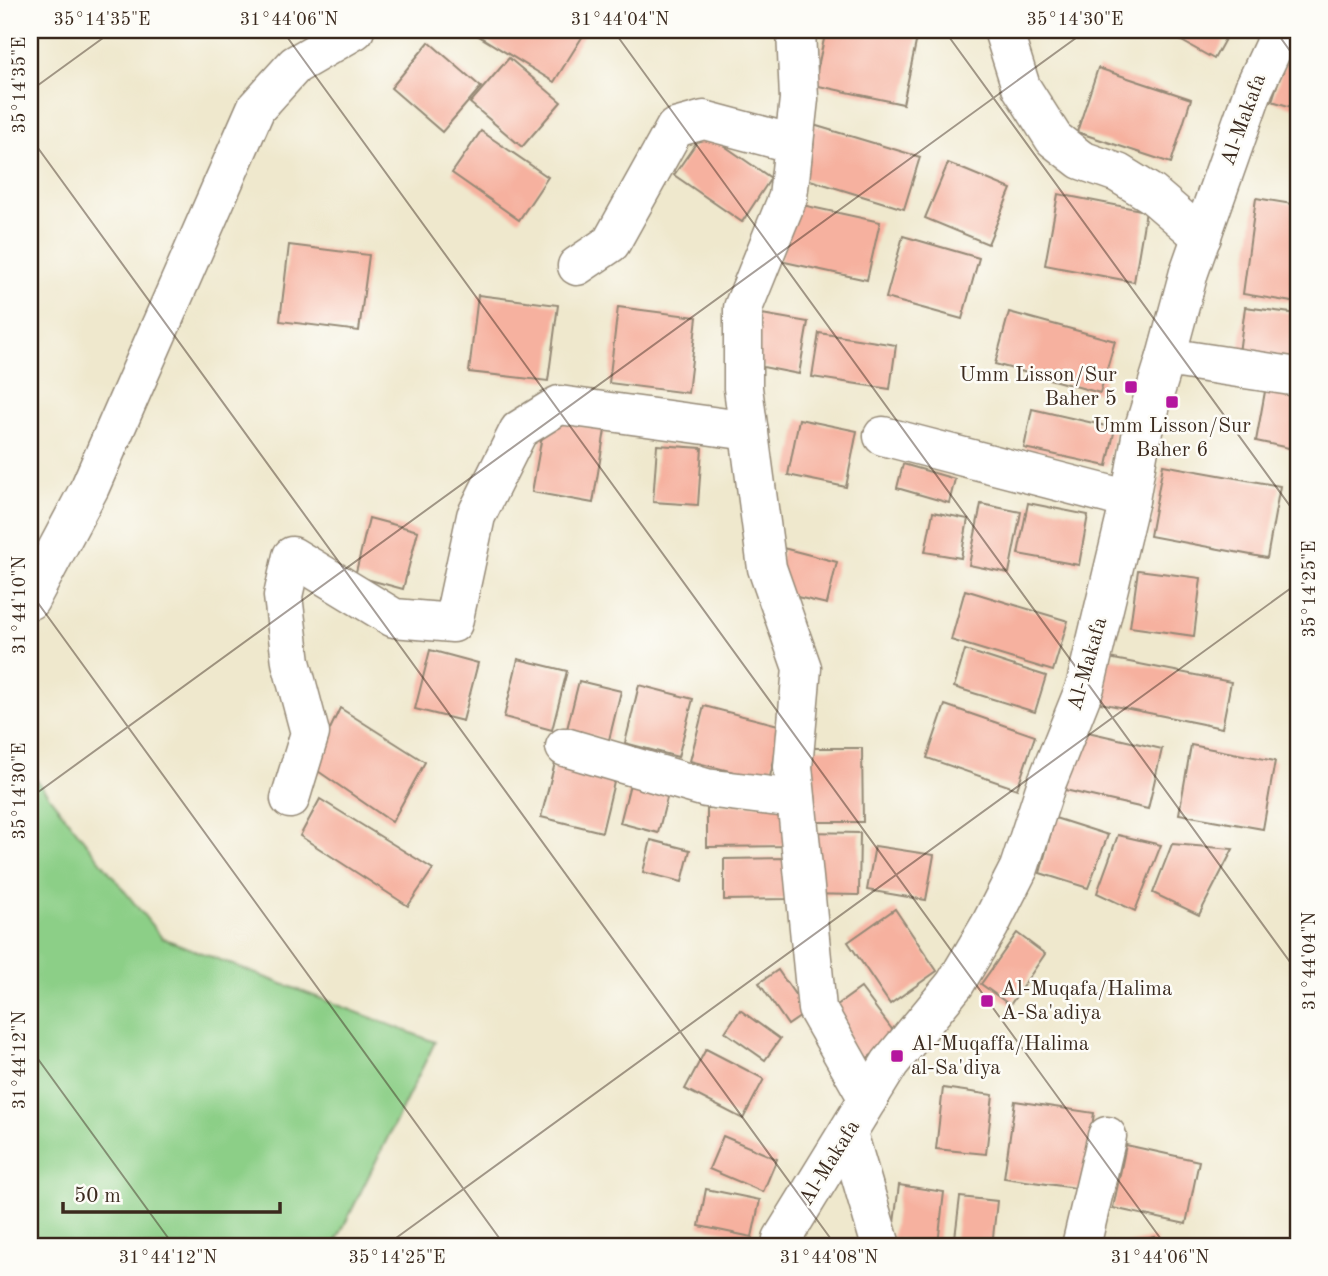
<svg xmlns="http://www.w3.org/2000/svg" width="1328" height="1276" font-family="'Old Standard TT',serif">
<rect width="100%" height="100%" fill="#fdfcf7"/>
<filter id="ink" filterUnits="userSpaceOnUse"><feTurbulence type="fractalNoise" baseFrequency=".0143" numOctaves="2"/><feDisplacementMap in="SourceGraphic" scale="14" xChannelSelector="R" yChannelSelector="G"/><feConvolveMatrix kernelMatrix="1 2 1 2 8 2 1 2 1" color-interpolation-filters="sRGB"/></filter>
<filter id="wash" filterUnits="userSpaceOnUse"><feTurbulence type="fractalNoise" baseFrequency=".00686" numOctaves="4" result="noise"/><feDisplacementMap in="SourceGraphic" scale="28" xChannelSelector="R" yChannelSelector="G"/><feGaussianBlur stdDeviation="1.57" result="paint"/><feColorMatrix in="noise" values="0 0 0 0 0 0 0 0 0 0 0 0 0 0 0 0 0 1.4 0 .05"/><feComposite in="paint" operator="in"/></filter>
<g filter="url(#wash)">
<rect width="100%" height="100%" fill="#efe8cd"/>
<path fill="#8ccf87" stroke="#647c52" stroke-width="2" d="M 30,772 L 162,938 L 435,1042 L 334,1246 L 30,1246 Z"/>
<g id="blocks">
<g fill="#f6b19f">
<path d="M 469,30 L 584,30 L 586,31 L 554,82 Z"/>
<path d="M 826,30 L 901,30 L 918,33 L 903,104 L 814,85 Z"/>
<path d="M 1162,30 L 1230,30 L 1214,59 Z"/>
<path d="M 1295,30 L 1298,30 L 1298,109 L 1272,101 Z"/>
<path d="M 429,42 L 481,87 L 442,132 L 391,88 Z"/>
<path d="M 509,58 L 561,102 L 522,147 L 470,103 Z"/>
<path d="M 1098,68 L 1191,99 L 1171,163 L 1077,132 Z"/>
<path d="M 810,124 L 920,157 L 904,209 L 794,175 Z"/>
<path d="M 481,131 L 548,177 L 519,220 L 452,173 Z"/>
<path d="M 704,132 L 771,178 L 742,222 L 674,175 Z"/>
<path d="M 948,163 L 1011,189 L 988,244 L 925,218 Z"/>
<path d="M 1058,194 L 1146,211 L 1134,282 L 1045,265 Z"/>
<path d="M 1256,198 L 1298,205 L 1298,303 L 1243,294 Z"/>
<path d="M 793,203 L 880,222 L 867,280 L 780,261 Z"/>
<path d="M 903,236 L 979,258 L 962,319 L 886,298 Z"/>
<path d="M 289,245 L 369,255 L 359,331 L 280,321 Z"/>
<path d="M 478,295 L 558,305 L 548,381 L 469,372 Z"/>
<path d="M 618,307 L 697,317 L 688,393 L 609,383 Z"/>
<path d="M 1245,307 L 1298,314 L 1298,360 L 1239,353 Z"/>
<path d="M 1009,312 L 1115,341 L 1100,393 L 995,364 Z"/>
<path d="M 756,313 L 808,322 L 799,374 L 747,364 Z"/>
<path d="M 819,333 L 896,345 L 890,389 L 812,377 Z"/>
<path d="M 1268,375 L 1298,381 L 1298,450 L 1256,441 Z"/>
<path d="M 1032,409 L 1115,428 L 1107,466 L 1024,448 Z"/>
<path d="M 545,419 L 605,430 L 593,503 L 532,492 Z"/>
<path d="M 799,419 L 857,431 L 846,487 L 788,475 Z"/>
<path d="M 657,445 L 702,448 L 698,505 L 653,502 Z"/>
<path d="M 903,464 L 955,479 L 949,503 L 897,488 Z"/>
<path d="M 1163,465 L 1280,486 L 1267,558 L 1150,536 Z"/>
<path d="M 1028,503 L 1088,515 L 1079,565 L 1018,554 Z"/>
<path d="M 981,504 L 1021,512 L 1009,573 L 969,565 Z"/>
<path d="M 933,512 L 968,519 L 961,558 L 925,552 Z"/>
<path d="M 369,518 L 418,531 L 403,589 L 355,576 Z"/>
<path d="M 783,548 L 837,562 L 827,604 L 772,591 Z"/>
<path d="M 1138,570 L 1201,578 L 1194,636 L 1130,627 Z"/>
<path d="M 965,590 L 1068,621 L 1053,671 L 951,640 Z"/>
<path d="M 430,650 L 478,663 L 463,721 L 415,709 Z"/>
<path d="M 965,650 L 1046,676 L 1035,712 L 954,687 Z"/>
<path d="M 1109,658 L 1231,682 L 1222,728 L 1100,703 Z"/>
<path d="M 518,659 L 567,671 L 552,730 L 504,717 Z"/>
<path d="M 579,681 L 621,691 L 609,740 L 567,729 Z"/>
<path d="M 639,685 L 693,699 L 678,757 L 625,743 Z"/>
<path d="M 945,705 L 1035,736 L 1017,789 L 927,758 Z"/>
<path d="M 704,706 L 782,726 L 769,781 L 690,761 Z"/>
<path d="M 340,708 L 425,762 L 392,822 L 312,767 Z"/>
<path d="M 1079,730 L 1162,749 L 1148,809 L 1065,790 Z"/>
<path d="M 1191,745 L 1275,761 L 1263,829 L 1179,814 Z"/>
<path d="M 802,748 L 862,748 L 863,822 L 803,822 Z"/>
<path d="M 556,759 L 616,774 L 602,832 L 541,817 Z"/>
<path d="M 630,784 L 668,794 L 658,833 L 620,823 Z"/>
<path d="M 320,799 L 433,869 L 408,906 L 300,836 Z"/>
<path d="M 788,804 L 789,846 L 707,847 L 707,805 Z"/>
<path d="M 1055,818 L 1108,835 L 1088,888 L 1040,873 Z"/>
<path d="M 805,832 L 860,833 L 859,895 L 805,894 Z"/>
<path d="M 1118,835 L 1161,845 L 1135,911 L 1097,893 Z"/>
<path d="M 651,840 L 690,850 L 682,882 L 643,872 Z"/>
<path d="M 1172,844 L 1233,849 L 1199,915 L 1153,893 Z"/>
<path d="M 875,846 L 934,855 L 926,900 L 867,890 Z"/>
<path d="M 787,858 L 788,899 L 724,900 L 724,859 Z"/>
<path d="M 895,909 L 937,971 L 890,1004 L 848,942 Z"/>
<path d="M 1017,933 L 1045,954 L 1010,1005 L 981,984 Z"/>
<path d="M 778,970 L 807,1012 L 788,1025 L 759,983 Z"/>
<path d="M 861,988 L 897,1036 L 862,1062 L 826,1013 Z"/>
<path d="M 740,1010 L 780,1039 L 765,1060 L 725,1032 Z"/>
<path d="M 706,1049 L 764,1079 L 743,1119 L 685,1089 Z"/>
<path d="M 943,1088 L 993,1095 L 986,1154 L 936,1149 Z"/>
<path d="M 1015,1101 L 1094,1113 L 1083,1189 L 1004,1178 Z"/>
<path d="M 723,1136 L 777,1159 L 763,1192 L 709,1169 Z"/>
<path d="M 1126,1145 L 1199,1161 L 1186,1224 L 1113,1208 Z"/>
<path d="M 899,1185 L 944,1192 L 938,1244 L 892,1238 Z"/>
<path d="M 706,1189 L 760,1200 L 752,1237 L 699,1226 Z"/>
<path d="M 960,1197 L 997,1201 L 992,1246 L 954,1246 Z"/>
<path d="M 1155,1237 L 1157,1246 L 1122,1246 L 1122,1245 Z"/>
</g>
</g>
</g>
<g filter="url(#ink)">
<use href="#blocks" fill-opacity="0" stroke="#958976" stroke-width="2"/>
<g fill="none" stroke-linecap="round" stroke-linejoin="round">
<g stroke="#958976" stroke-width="41">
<g id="minor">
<path d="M 796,30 L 799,99 L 788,197 L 743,308 L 743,388 L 767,568 L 802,668 L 793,767 L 817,1009 L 868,1099"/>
<path d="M 1003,30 L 1021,87 L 1054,139 L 1081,160 L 1118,173 L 1152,194 L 1202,237"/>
<path d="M 577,266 L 611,243 L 675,128 L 704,120 L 794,144"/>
<path d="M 1166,357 L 1298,377"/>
<path d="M 883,436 L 1130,500"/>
<path d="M 30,600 L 90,487 L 256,108 L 295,65 L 355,30"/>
<path d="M 565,747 L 706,788 L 796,799"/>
<path d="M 290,799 L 310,733 L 291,662 L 283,596 L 292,556 L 394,618 L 453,623 L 476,516 L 519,430 L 559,405 L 749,431"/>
<path d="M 848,1133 L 881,1246"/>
<path d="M 781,1246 L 782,1239 L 890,1063 L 955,984 L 990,925 L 1019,868 L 1047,782 L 1085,687 L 1130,500 L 1141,437 L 1166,357 L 1189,272 L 1254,88 L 1281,30"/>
<path d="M 1081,1246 L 1107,1136"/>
</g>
</g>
<use href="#minor" stroke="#fff" stroke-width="38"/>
</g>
</g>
<path fill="none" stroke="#3b2a1e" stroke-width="2" stroke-opacity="0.45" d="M 282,30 L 1166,1246M 613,30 L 1298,973M 944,30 L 1298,517M 1275,30 L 1298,62M 30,91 L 114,30M 30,137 L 836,1246M 30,592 L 505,1246M 30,798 L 1087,30M 30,1048 L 174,1246M 385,1246 L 1298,583"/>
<g fill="#b5179e" stroke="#fdfcf7" stroke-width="2.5">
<rect x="1124" y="380" width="14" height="14" rx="3.5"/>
<rect x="1165" y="395" width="14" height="14" rx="3.5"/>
<rect x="980" y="994" width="14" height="14" rx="3.5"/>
<rect x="890" y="1049" width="14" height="14" rx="3.5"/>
</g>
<g text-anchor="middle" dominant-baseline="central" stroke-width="5" stroke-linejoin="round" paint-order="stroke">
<g font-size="21" fill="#3b2a1e" stroke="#fdfcf7">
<text transform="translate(1244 120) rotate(-70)">Al-Makafa</text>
<text transform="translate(1088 664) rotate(-74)">Al-Makafa</text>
<text transform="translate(830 1163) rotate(-58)">Al-Makafa</text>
</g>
<g font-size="21" fill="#3b2a1e" stroke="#fdfcf7" text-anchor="start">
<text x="1117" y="375" text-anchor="end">Umm Lisson/Sur<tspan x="1117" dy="24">Baher 5</tspan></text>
<text x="1172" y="426" text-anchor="middle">Umm Lisson/Sur<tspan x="1172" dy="24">Baher 6</tspan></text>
<text x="1001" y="989">Al-Muqafa/Halima<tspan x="1001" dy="24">A-Sa'adiya</tspan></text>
<text x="911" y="1044">Al-Muqaffa/Halima<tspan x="911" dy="24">al-Sa'diya</tspan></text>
</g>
</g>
<rect width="1328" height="1276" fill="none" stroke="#fdfcf7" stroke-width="77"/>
<path d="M63 1202v10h217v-10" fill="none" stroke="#3b2a1e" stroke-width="3.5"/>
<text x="74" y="1202" font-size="21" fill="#3b2a1e" stroke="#fdfcf7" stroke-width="5" paint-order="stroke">50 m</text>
<rect x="38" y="38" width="1252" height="1200" fill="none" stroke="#3b2a1e" stroke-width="2.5"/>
<g font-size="18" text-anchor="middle" fill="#3b2a1e">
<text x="102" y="25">35°14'35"E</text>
<text x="289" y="25">31°44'06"N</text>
<text x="620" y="25">31°44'04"N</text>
<text x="1075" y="25">35°14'30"E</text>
<text transform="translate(19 85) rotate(-90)" y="6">35°14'35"E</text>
<text transform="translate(1309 589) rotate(-90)" y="6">35°14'25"E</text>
<text transform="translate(19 605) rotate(-90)" y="6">31°44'10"N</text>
<text transform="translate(19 791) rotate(-90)" y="6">35°14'30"E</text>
<text transform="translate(1309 961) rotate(-90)" y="6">31°44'04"N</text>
<text transform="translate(19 1060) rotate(-90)" y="6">31°44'12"N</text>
<text x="168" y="1263">31°44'12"N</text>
<text x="397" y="1263">35°14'25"E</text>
<text x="829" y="1263">31°44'08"N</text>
<text x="1160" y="1263">31°44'06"N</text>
</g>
</svg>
